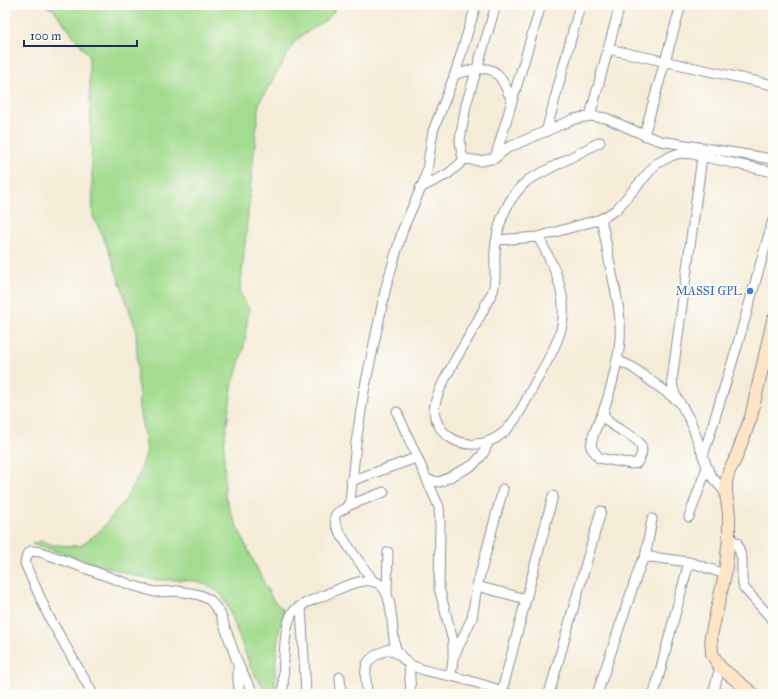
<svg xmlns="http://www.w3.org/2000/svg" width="778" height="699" font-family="'IM FELL Great Primer',serif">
<rect width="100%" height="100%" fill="#fdfcf7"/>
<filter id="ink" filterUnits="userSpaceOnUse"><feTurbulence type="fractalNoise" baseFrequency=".025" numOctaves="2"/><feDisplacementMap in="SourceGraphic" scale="8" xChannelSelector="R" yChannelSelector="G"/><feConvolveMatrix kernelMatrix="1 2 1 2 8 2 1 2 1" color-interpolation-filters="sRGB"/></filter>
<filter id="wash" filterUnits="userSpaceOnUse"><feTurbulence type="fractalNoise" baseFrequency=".012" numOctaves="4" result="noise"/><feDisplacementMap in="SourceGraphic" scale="16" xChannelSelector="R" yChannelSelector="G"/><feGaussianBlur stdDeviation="0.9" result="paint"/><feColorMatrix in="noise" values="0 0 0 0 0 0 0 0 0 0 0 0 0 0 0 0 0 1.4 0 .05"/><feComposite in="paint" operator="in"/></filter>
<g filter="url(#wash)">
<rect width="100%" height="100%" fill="#f5ecd7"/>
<path fill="#a3dc8e" stroke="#5f8676" d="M 45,5 L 339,5 L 327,19 L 296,40 L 259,103 L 240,293 L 249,309 L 244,346 L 232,387 L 224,445 L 225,496 L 233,518 L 264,583 L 273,600 L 285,611 C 275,636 276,664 275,690 L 273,693 L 265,689 L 252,671 L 229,609 L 221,594 L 210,587 L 199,582 L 185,580 L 156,580 L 133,575 L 32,544 L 42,541 L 53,545 L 80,546 L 98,533 L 125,500 L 140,472 L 147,450 L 139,408 L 136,329 L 107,246 L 93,216 L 89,56 L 54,10 Z"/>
</g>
<g filter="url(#ink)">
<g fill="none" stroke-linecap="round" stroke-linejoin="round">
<g stroke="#888e9a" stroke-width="11">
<g id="minor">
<path d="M 496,5 L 466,105 L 460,140 L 462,155 L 465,159 L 481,161 L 495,158 L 507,148 L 574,119 L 590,116 L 606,118 L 644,135 L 661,141 L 766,158 L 773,158"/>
<path d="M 772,5 L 773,5"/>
<path d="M 608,49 L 773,85"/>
<path d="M 455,74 C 493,65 496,64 512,101"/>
<path d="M 590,116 L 620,5"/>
<path d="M 546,132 L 580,5"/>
<path d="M 644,135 L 681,5"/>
<path d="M 702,157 L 672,380 L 673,388 L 675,394 L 691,422 L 707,467 L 711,476 L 726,493"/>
<path d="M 495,158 L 541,5"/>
<path d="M 420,188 L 448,174 L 465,159"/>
<path d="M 601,219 C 605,234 607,249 610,265 C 617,297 625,327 617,360 L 632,367 L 677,400"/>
<path d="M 538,237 C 553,263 568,294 562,325 C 558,345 543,368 534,385 C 525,402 517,421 503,433 C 484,449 456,448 441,429 C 437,423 434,417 434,410 C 436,393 446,377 454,362 C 465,343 477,324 486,304 C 488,300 491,295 493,291 C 497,278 494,264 495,252 C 497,223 506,199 528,180 L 600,142"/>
<path d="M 497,240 L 538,237 L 601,219 L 616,210 L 656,164 L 671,156 L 680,153 L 692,154 L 773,172"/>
<path d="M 603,411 C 604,414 605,418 607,420 C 618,434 655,437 637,463 L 632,464 L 599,458 L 591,447 C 592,432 599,423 604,409 C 610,393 614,377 617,360"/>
<path d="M 397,412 L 439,507 L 440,526 L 439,588 L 453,641 L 453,659 L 451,676"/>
<path d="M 703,456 L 736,350 L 773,220"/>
<path d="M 427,480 L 440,482 L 473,465 L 483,454 L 489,441"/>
<path d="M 351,481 L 416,458"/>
<path d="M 347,506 L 384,492"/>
<path d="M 689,517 L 707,467"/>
<path d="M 729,537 L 737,543 L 742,559 L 742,579 L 744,588 L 773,620"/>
<path d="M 645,558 L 652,519"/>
<path d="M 373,581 C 366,570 331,527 335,516 C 337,511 343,510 347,507 C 348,505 349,503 350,501 L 356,443 L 364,391 L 386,287 L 403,229 L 424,181 L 427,170 L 433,131 L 455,74 L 476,5"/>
<path d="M 477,586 L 526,599"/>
<path d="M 387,593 L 388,552"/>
<path d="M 301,606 L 306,694"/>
<path d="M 454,656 L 472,618 L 477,586 L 503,489"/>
<path d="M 409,664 L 411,694"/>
<path d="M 238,668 C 238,677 237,686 241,694"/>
<path d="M 340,677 L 341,694"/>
<path d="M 502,691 L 553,496"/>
<path d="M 93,694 L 49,617 L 31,577 L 25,563 L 27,555 L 31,551 L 41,552 L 131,585 L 155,592 L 177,591 L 190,593 L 200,595 L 210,600 L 220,613 L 238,664 L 247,682 L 254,694"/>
<path d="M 283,694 C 284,676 282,623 294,611 C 301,604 310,601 318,598 C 333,592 348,583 364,581 C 398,576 389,629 396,649 C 399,655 403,659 408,663 C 420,671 437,673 451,676 C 471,681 491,686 509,694"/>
<path d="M 367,694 C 365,666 361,660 389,649 L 400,655"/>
<path d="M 549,694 L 601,511"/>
<path d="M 597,694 L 641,563 L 645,558 L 651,557 L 689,562 L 725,574"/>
<path d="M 654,694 L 689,562"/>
<path d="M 713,694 L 720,667"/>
</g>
</g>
<g stroke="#888e9a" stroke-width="14">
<path id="secondary" d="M 753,694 L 720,667 L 712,654 L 711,636 L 725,574 L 729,537 L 729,514 L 726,493 L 726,482 L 729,471 L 735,460 L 751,417 L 773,320"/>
</g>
<use href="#minor" stroke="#fff" stroke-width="9"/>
<use href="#secondary" stroke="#ffe4c6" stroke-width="12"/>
</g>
</g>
<circle fill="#3f7fe0" stroke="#fdfcf7" stroke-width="1.5" cx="750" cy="291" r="4"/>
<g text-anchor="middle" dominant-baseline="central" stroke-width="3.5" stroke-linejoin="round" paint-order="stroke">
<g font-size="12" fill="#366cbe" stroke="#fdfcf7" text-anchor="end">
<text x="742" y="291">MASSI GPL</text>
</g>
</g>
<rect width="778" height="699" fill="none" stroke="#fdfcf7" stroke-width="20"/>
<path d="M24 40v6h113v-6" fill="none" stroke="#1b2f5e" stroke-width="2"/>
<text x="30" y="40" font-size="12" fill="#1b2f5e" stroke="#fdfcf7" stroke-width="3" paint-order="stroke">100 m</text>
</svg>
